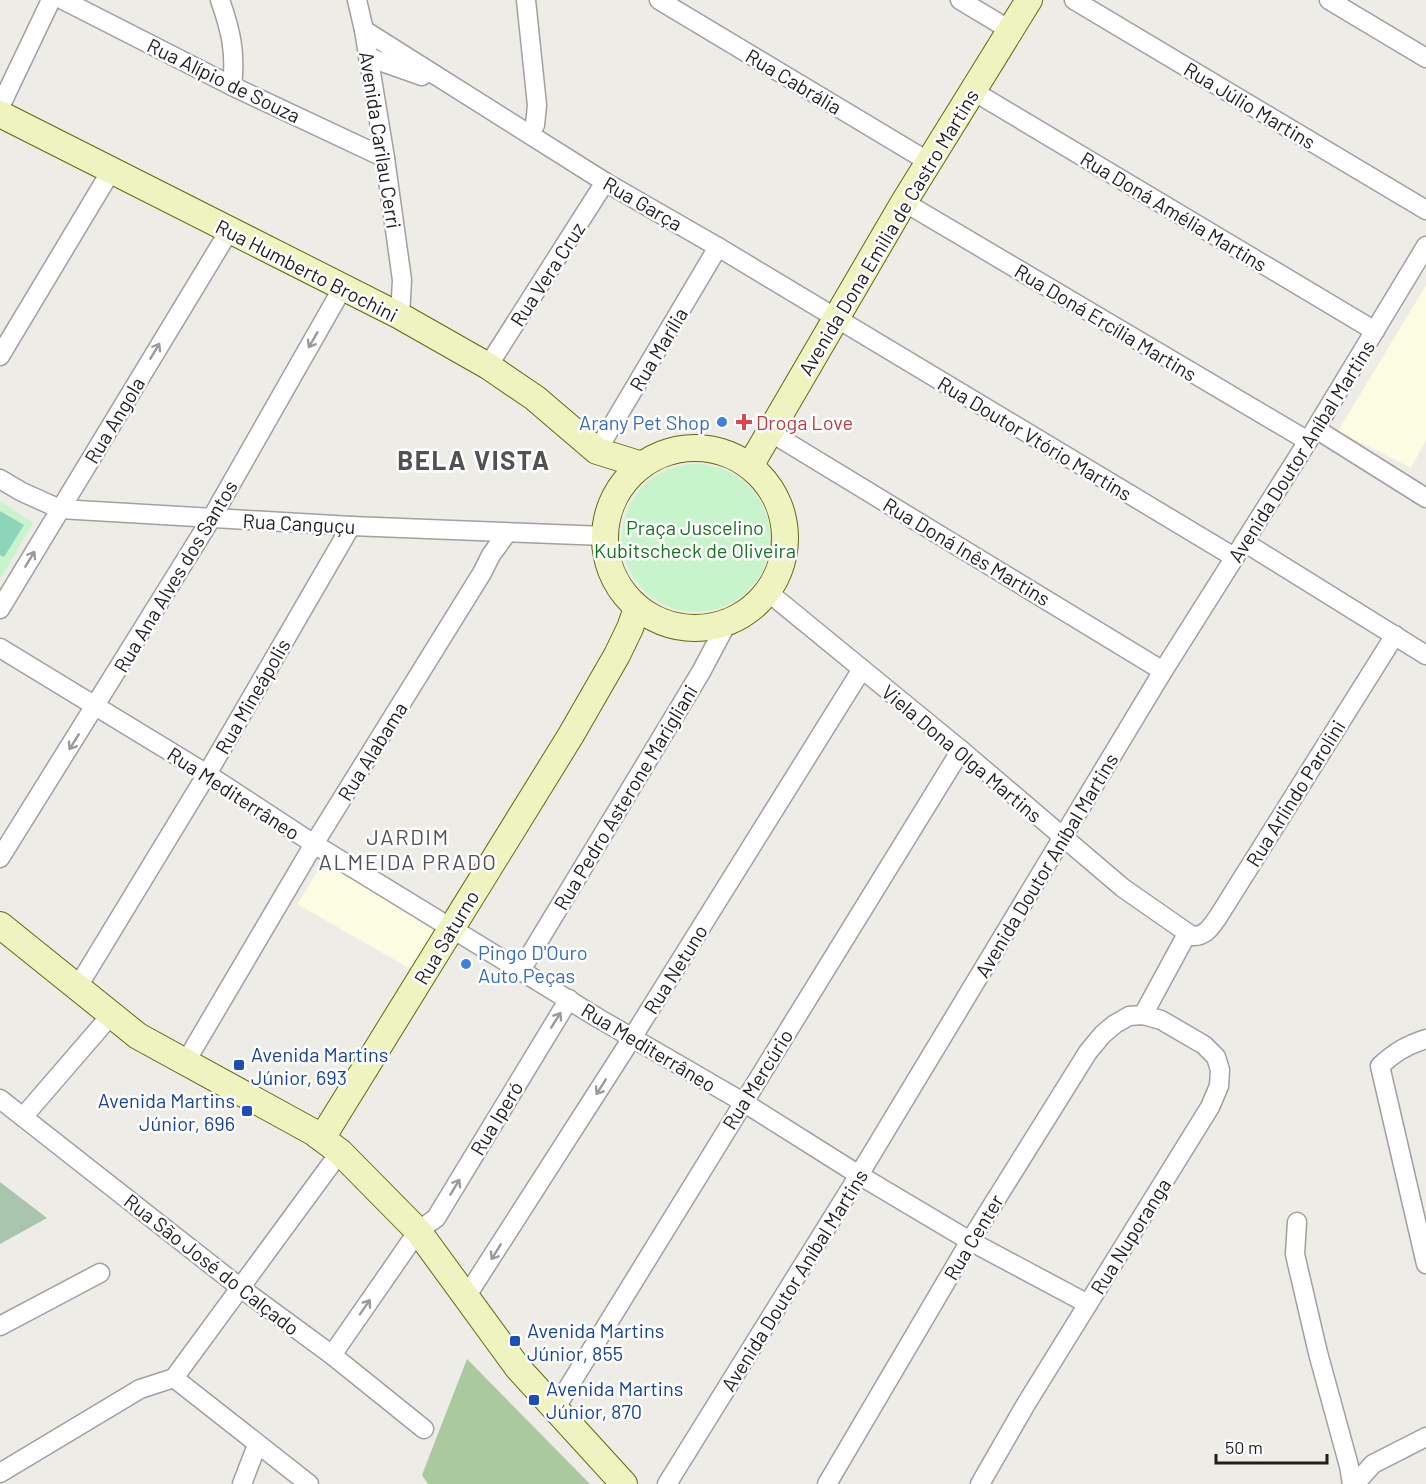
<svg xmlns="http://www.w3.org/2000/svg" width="1426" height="1484" font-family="Barlow,sans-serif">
<rect width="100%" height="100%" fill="#eeece6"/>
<g fill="#fbfce2">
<path d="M 1426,285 L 1426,440 L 1411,468 L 1338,431 Z"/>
<path d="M 334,865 L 439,931 L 414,971 L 297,904 L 316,874 L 322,869 Z"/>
</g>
<path fill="#aac99f" d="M 467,1359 L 590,1484 L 428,1484 L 422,1475 Z"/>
<path fill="#a9c5ae" d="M 0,1182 L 47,1218 L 0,1244 Z"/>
<g fill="#c8f4cc">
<circle cx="696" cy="538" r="74"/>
<path d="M 0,501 L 33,523 L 0,579 Z"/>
</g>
<path fill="#8cd5bb" d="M 0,511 L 24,525 L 4,557 L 0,555 Z"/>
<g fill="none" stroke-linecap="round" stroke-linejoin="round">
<g stroke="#a0a0a0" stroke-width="21">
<g id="street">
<path d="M 63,0 L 232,86 L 385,158"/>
<path d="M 220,0 C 231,31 236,53 232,86"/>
<path d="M 357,0 L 364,30 L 385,158 L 402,280 L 400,316"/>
<path d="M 526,0 L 537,105 L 535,125 L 529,134"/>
<path d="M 659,0 L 929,162"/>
<path d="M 960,0 L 1010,30"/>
<path d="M 1074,0 L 1426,210"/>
<path d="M 1329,0 L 1426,58"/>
<path d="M 364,30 L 605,182 L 718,247 L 1234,557"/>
<path d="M 368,57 L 422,76"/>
<path d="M 973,91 L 1375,331"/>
<path d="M 0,107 L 51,0"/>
<path d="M 904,202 L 1308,441"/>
<path d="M 0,356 L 111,171"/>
<path d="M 488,366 L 605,182"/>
<path d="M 1316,429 L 1426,498"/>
<path d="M 770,432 L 1163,671"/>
<path d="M 597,451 L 718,247"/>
<path d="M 0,479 L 22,492 L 60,509 L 351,526 L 605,536"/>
<path d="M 1244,542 L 1426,655"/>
<path d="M 768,592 L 961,750 L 1123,888 L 1192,936 C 1205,937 1211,927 1218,917 L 1395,635"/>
<path d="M 0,609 L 229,231"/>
<path d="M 0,648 L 207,774 L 314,844 L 598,1018 L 743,1102 L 859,1175 L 970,1241 L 1088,1304"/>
<path d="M 0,858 L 211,519 L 342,289"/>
<path d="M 521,970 L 701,672 L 727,623"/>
<path d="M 77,988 L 207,774 L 351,526"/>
<path d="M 1143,1015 L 1187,934"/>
<path d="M 1426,1039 C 1407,1045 1395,1052 1380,1066 L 1426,1264"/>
<path d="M 185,1063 L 314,844 L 482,573 L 491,555 L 507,533"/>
<path d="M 0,1099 L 242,1289 L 332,1355 L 424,1429"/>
<path d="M 23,1117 L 111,1015"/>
<path d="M 1297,1222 L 1295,1254 L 1297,1263 L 1318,1353 L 1349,1466 L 1352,1484"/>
<path d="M 466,1297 L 632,1038 L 862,669"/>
<path d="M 0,1326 L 100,1273"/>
<path d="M 332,1355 L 418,1231 L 436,1218 L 569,999"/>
<path d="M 174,1378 L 309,1484"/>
<path d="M 555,1409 L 961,750"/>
<path d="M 0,1473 L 140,1389 L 174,1378 L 340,1152"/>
<path d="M 242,1484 L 257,1445"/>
<path d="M 667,1484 L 859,1175 L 1163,671 L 1308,441 L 1426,246"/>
<path d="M 827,1484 L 970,1241 L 1088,1052 L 1103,1034 L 1115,1024 L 1129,1016 L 1143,1015 L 1161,1020 L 1204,1045 L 1216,1057 L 1220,1070 L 1219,1086 L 1210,1107 L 1026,1404 L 980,1484"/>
<path d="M 1355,1484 L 1373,1464 L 1426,1437"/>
</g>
</g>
<g stroke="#5f6b10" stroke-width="28">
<g id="secondary">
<path d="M 0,114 L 400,316 L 488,366 L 535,398 L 597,451 L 642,465"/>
<circle cx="695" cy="538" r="90"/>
<path d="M 750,466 L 904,202 L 1029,0"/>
<path d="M 0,925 L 138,1036 L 313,1132 L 340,1152 L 418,1231 L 518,1368 L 624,1484"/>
<path d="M 322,1138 L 571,735 L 617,655 L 630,628 L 637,608"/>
</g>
</g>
<use href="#street" stroke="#fff" stroke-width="18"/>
<use href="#secondary" stroke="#eff3bf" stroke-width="26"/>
</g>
<defs><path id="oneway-shaft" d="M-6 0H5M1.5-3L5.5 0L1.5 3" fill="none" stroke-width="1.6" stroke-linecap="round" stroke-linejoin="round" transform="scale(1.5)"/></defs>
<g stroke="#9a9a9a">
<use href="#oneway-shaft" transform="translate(313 340) rotate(120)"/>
<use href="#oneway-shaft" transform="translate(155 351) rotate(-59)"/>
<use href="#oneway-shaft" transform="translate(30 559) rotate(-59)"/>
<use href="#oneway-shaft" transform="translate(74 742) rotate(122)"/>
<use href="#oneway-shaft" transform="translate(556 1020) rotate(-58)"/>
<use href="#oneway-shaft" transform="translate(601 1087) rotate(122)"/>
<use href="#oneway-shaft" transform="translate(455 1187) rotate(-59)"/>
<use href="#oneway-shaft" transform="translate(496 1252) rotate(122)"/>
<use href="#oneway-shaft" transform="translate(365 1307) rotate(-55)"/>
</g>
<g fill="#3f7fe0" stroke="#fff" stroke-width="2">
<circle cx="722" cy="422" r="6"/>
<circle cx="466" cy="964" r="6"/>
</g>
<path fill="#e0444e" stroke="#fff" stroke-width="2" d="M741 413h6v6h6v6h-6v6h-6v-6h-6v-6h6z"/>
<g fill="#1a4fb4" stroke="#fff" stroke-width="2">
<rect x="233" y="1059" width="12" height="12" rx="3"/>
<rect x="241" y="1105" width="12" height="12" rx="3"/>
<rect x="509" y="1335" width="12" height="12" rx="3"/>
<rect x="528" y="1394" width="12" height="12" rx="3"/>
</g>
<g text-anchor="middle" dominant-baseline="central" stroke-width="5" stroke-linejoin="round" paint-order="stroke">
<g font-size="20" fill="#1f1f1f" stroke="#fff">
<text transform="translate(224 80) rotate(26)">Rua Alípio de Souza</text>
<text transform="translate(794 81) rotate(31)">Rua Cabrália</text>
<text transform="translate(1250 105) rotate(31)">Rua Júlio Martins</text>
<text transform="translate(381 140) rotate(81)">Avenida Carilau Cerri</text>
<text transform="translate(643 203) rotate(30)">Rua Garça</text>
<text transform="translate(1174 211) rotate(31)">Rua Doná Amélia Martins</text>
<text transform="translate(888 232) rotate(-59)">Avenida Dona Emilia de Castro Martins</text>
<text transform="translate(307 270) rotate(27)">Rua Humberto Brochini</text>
<text transform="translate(547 274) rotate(-57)">Rua Vera Cruz</text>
<text transform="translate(1106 322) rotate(31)">Rua Doná Ercília Martins</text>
<text transform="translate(658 349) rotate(-59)">Rua Marília</text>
<text transform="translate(114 420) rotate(-59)">Rua Angola</text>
<text transform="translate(1035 438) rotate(31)">Rua Doutor Vtório Martins</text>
<text transform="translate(1301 451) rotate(-58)">Avenida Doutor Aníbal Martins</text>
<text transform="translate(299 523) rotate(3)">Rua Canguçu</text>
<text transform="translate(967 551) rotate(31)">Rua Doná Inês Martins</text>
<text transform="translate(175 576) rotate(-59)">Rua Ana Alves dos Santos</text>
<text transform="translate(252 696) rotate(-60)">Rua Mineápolis</text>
<text transform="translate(372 751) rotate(-58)">Rua Alabama</text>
<text transform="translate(962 753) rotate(40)">Viela Dona Olga Martins</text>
<text transform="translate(234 793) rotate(33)">Rua Mediterrâneo</text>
<text transform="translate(1295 793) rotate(-58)">Rua Arlindo Parolini</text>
<text transform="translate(625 797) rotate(-59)">Rua Pedro Asterone Marigliani</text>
<text transform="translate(1046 865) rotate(-59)">Avenida Doutor Aníbal Martins</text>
<text transform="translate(446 937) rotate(-59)">Rua Saturno</text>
<text transform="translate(675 969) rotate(-58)">Rua Netuno</text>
<text transform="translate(649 1047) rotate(31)">Rua Mediterrâneo</text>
<text transform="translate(757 1079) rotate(-58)">Rua Mercúrio</text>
<text transform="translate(496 1118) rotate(-59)">Rua Iperó</text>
<text transform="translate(1130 1236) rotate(-58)">Rua Nuporanga</text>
<text transform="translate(973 1237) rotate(-59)">Rua Center</text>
<text transform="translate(212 1264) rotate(38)">Rua São José do Calçado</text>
<text transform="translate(794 1280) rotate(-58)">Avenida Doutor Aníbal Martins</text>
</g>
<g font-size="20" fill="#366cbe" stroke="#fff" text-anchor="end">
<text x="710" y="422">Arany Pet Shop</text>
<text x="478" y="952" text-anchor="start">Pingo D'Ouro<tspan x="478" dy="23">Auto Peças</tspan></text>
</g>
<g font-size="20" fill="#be3a42" stroke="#fff" text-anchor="start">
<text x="756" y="422">Droga Love</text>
</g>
<g font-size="20" fill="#177221" stroke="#fff">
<text x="695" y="527">Praça Juscelino<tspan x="695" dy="23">Kubitscheck de Oliveira</tspan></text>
</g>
<g font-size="20" fill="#164399" stroke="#fff" text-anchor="start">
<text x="251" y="1054">Avenida Martins<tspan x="251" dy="23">Júnior, 693</tspan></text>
<text x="235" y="1100" text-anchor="end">Avenida Martins<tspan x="235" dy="23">Júnior, 696</tspan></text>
<text x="527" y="1330">Avenida Martins<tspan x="527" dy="23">Júnior, 855</tspan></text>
<text x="546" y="1388">Avenida Martins<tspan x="546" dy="23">Júnior, 870</tspan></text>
</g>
<g font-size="22" letter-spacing="1.5" fill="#525252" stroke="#fff">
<text x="408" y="836">JARDIM<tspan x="408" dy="25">ALMEIDA PRADO</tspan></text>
</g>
<g font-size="26" font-weight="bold" letter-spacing="1.5" fill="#525252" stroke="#fff">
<text x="474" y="459">BELA VISTA</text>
</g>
</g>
<path d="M1216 1454v9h111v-9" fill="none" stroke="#1f1f1f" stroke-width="3"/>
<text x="1225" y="1454" font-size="18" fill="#1f1f1f" stroke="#ffffff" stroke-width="4.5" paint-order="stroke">50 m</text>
</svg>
